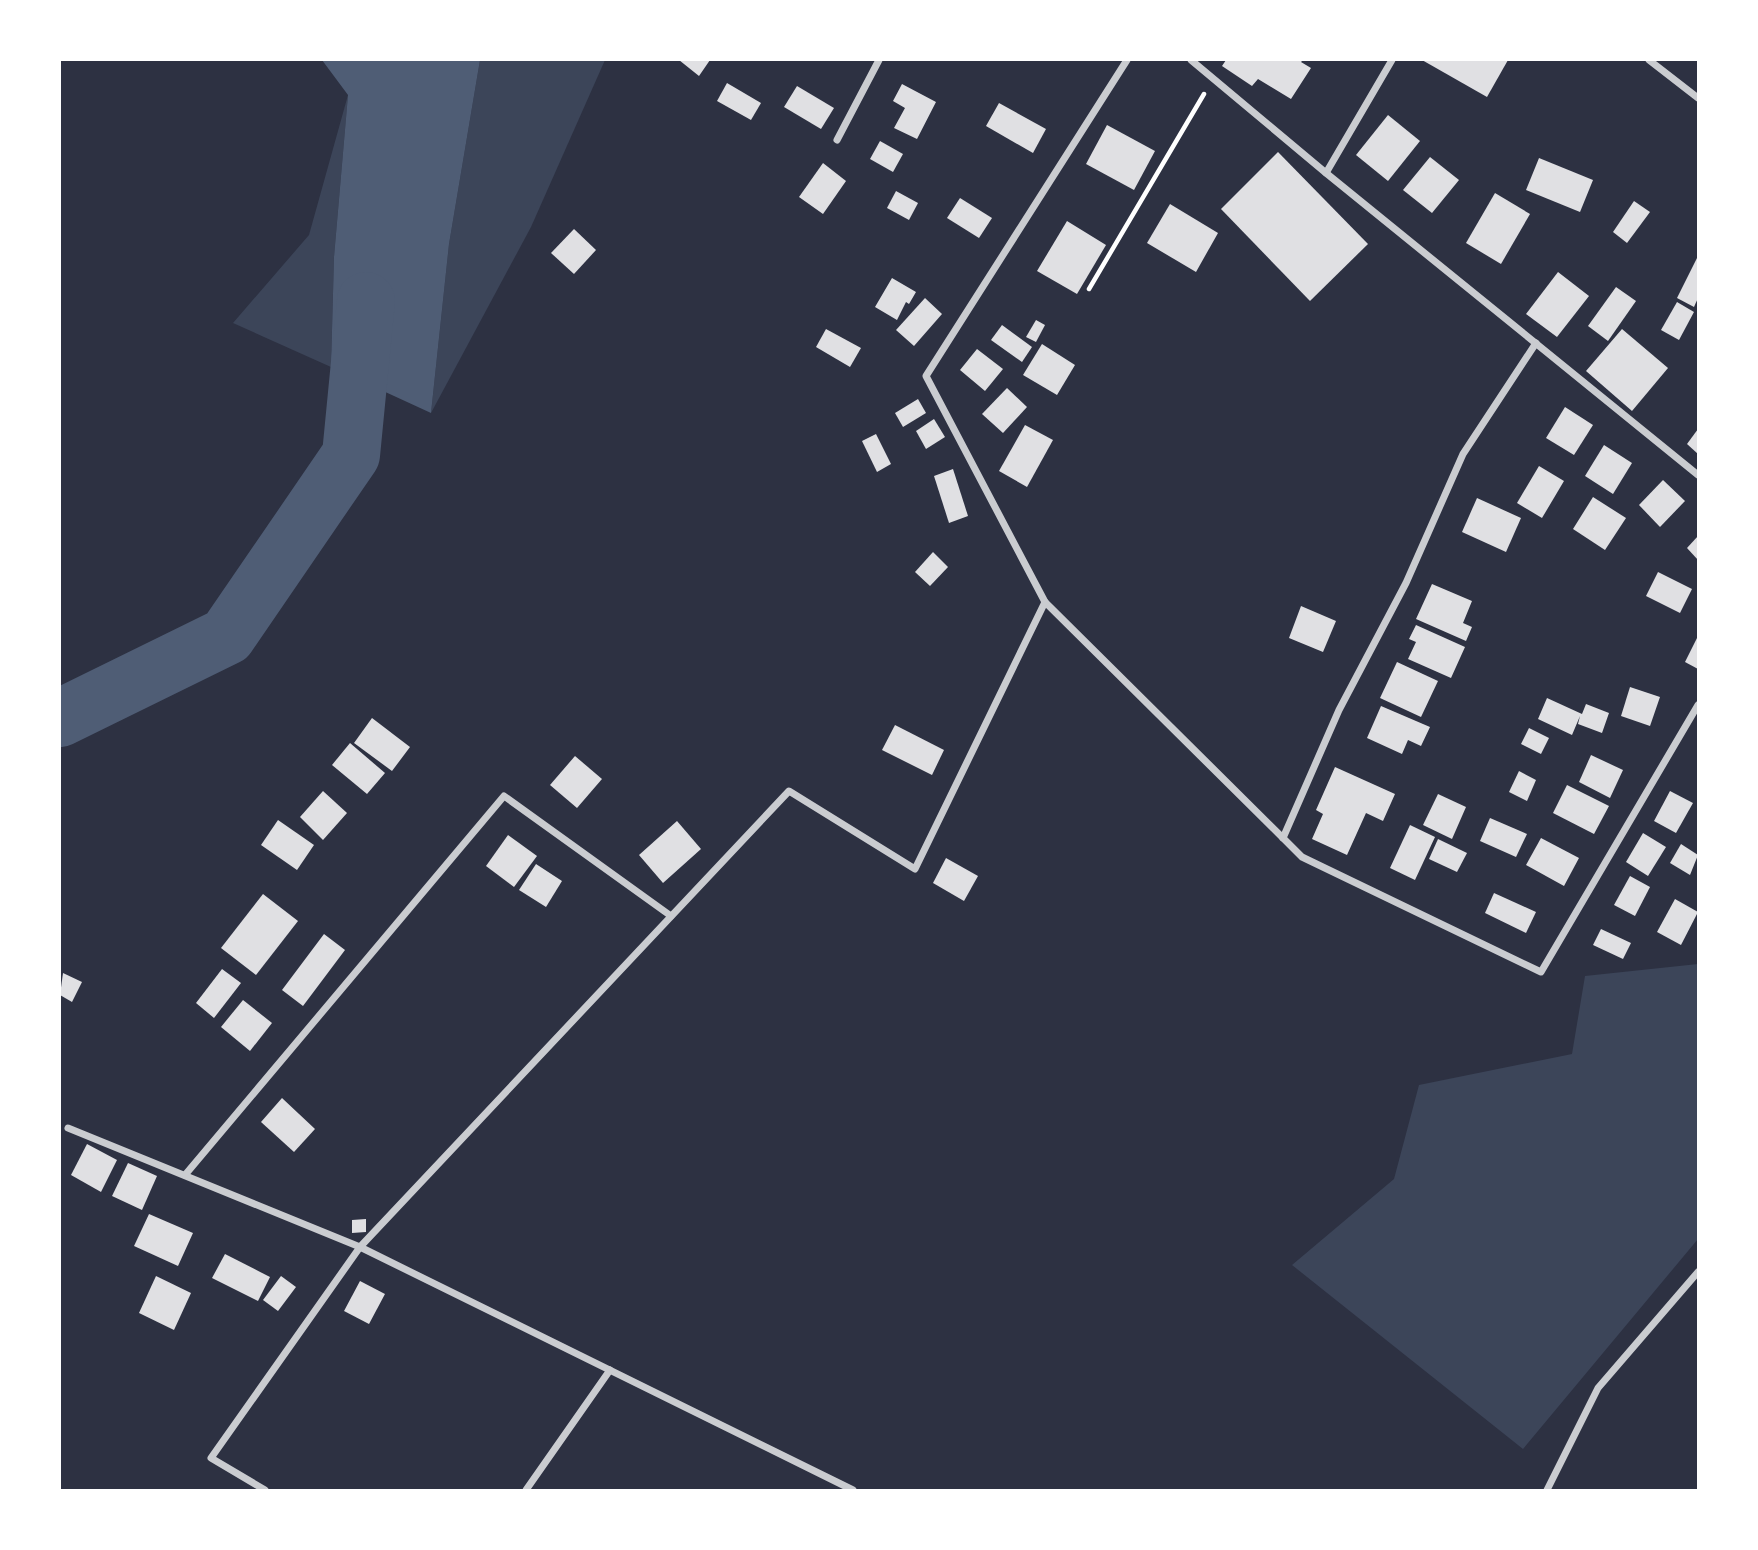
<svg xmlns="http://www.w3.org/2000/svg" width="1758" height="1550" font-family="Commissioner,sans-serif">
<rect width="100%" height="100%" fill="#2d3142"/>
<g fill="#3c4559">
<path d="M 480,60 L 605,60 L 531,227 L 431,413 L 449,244 Z"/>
<path d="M 348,95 L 334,257 L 331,367 L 233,323 L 309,235 Z"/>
<path d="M 1698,964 L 1698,1239 L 1523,1449 L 1292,1265 L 1394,1179 L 1419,1085 L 1572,1054 L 1585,976 Z"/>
</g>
<path fill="#4f5d75" d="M 322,60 L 480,60 L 449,244 L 431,413 L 331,367 L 334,257 L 348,95 Z"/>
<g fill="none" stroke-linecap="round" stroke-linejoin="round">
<path stroke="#4f5d75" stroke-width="58" d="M 60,718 L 227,636 L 351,455 L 366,301"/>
</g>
<g fill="#e0e0e3">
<path d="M 679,60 L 710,60 L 699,76 Z"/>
<path d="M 1226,60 L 1303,60 L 1301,62 L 1311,68 L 1291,99 L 1258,79 L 1252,86 L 1222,66 Z"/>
<path d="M 1422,60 L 1508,60 L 1487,97 Z"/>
<path d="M 727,83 L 761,103 L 751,120 L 717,101 Z"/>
<path d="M 902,84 L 936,102 L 917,139 L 894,128 L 905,108 L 893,101 Z"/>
<path d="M 797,86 L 834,108 L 821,129 L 784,107 Z"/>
<path d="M 999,103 L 1046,129 L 1033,153 L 986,126 Z"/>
<path d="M 1388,115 L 1420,141 L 1388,181 L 1356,155 Z"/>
<path d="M 1107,125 L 1155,151 L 1134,190 L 1086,164 Z"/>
<path d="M 880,141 L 903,154 L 893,172 L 870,159 Z"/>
<path d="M 1278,152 L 1368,244 L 1310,301 L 1221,209 Z"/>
<path d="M 1430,157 L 1459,180 L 1432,213 L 1403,190 Z"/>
<path d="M 1539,158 L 1593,180 L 1580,212 L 1526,190 Z"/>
<path d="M 823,163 L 846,181 L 823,214 L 799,197 Z"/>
<path d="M 896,191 L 918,203 L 909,220 L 887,208 Z"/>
<path d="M 1495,193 L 1530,214 L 1501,264 L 1466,243 Z"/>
<path d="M 960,198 L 992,218 L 979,238 L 947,218 Z"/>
<path d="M 1634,201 L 1650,212 L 1627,243 L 1613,232 Z"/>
<path d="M 1170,204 L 1218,233 L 1196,272 L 1147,243 Z"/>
<path d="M 1067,221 L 1106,245 L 1077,294 L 1037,271 Z"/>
<path d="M 574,229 L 596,250 L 574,274 L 551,253 Z"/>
<path d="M 1698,256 L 1698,298 L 1694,307 L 1677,298 Z"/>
<path d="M 1558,272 L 1589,296 L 1557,337 L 1526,314 Z"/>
<path d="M 892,278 L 916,292 L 909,304 L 906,302 L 897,320 L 875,307 Z"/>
<path d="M 1616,287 L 1636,301 L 1608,341 L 1588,326 Z"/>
<path d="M 925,298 L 942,314 L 914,346 L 896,330 Z"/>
<path d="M 1677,302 L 1694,312 L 1679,340 L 1661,330 Z"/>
<path d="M 1036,320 L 1045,325 L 1036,342 L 1026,337 Z"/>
<path d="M 1002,325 L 1032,347 L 1022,362 L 991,340 Z"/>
<path d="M 826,329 L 861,348 L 850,367 L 816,347 Z"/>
<path d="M 1622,329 L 1668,368 L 1632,411 L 1586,371 Z"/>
<path d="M 1042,344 L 1075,365 L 1057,395 L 1023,375 Z"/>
<path d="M 977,349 L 1003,369 L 985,391 L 960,370 Z"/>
<path d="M 1007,388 L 1027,407 L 1003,433 L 982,414 Z"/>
<path d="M 918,399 L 926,413 L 903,427 L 895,413 Z"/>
<path d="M 1565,407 L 1593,425 L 1574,455 L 1546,438 Z"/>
<path d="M 934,419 L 945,437 L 926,449 L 916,431 Z"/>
<path d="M 1025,425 L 1053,440 L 1027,487 L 999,471 Z"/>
<path d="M 1698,429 L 1698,454 L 1687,444 Z"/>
<path d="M 876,434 L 891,464 L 877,472 L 862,441 Z"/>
<path d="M 1604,445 L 1632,463 L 1613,494 L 1585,476 Z"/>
<path d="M 1539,466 L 1564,481 L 1542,518 L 1517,503 Z"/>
<path d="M 953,469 L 968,516 L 949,523 L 934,476 Z"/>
<path d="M 1663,480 L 1685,501 L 1660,527 L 1639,505 Z"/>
<path d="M 1593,497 L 1626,518 L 1605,550 L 1573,529 Z"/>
<path d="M 1477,498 L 1521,518 L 1506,552 L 1462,532 Z"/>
<path d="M 1698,536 L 1698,560 L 1687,548 Z"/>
<path d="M 933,552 L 948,567 L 930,586 L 915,572 Z"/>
<path d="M 1658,572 L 1692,589 L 1680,613 L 1646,596 Z"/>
<path d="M 1432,584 L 1472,601 L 1463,623 L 1472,627 L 1466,641 L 1416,619 Z"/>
<path d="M 1301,606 L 1336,621 L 1323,652 L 1289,638 Z"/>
<path d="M 1416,625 L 1465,647 L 1451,678 L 1408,659 L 1416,642 L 1409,639 Z"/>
<path d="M 1698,636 L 1698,669 L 1685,662 Z"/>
<path d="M 1397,662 L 1438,681 L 1421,717 L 1380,698 Z"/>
<path d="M 1630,687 L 1660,697 L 1650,726 L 1621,716 Z"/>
<path d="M 1547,698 L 1582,714 L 1586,704 L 1609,713 L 1602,733 L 1578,724 L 1580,716 L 1572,735 L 1538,719 Z"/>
<path d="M 1381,706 L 1430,727 L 1421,746 L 1408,740 L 1402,754 L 1367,738 Z"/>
<path d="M 372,718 L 410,747 L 392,771 L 354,743 Z"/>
<path d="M 895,725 L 944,750 L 932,775 L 882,750 Z"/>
<path d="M 1529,728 L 1549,738 L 1541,754 L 1521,744 Z"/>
<path d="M 350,743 L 385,773 L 367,794 L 332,765 Z"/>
<path d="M 1591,755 L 1623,770 L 1610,798 L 1579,782 Z"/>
<path d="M 575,756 L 602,779 L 577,808 L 550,785 Z"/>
<path d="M 1335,767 L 1395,794 L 1383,821 L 1366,813 L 1347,855 L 1312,839 L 1323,814 L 1316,810 Z"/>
<path d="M 1519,771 L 1536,780 L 1527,801 L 1509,792 Z"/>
<path d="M 1567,785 L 1609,806 L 1594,834 L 1553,813 Z"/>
<path d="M 323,791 L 347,813 L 323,840 L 300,817 Z"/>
<path d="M 1670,791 L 1693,803 L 1676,833 L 1654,821 Z"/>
<path d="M 1438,794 L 1466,807 L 1452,839 L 1423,825 Z"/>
<path d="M 1490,818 L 1527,834 L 1516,857 L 1480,841 Z"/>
<path d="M 278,820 L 314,845 L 297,870 L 261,845 Z"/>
<path d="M 677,821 L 701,849 L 663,883 L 639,855 Z"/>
<path d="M 1410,825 L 1435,837 L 1415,880 L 1390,868 Z"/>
<path d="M 1643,833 L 1666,847 L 1648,876 L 1626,862 Z"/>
<path d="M 508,835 L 537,856 L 514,887 L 486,866 Z"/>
<path d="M 1541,838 L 1579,858 L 1564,886 L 1526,865 Z"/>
<path d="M 1438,839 L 1467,853 L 1457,872 L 1429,859 Z"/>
<path d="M 1681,844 L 1698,855 L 1690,875 L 1670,863 Z"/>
<path d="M 946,858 L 978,876 L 964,901 L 933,883 Z"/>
<path d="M 536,864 L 562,881 L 546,907 L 519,890 Z"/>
<path d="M 1630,876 L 1650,887 L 1635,916 L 1614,905 Z"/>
<path d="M 1494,893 L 1536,912 L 1526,933 L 1485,913 Z"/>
<path d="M 263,894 L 298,921 L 256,975 L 221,948 Z"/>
<path d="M 1675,899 L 1698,912 L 1681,945 L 1657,932 Z"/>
<path d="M 1601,929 L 1631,943 L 1623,959 L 1593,945 Z"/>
<path d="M 324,934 L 345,950 L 303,1006 L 282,990 Z"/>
<path d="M 222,969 L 241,983 L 214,1018 L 196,1003 Z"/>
<path d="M 63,973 L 82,982 L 72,1002 L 60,995 Z"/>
<path d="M 243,1000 L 272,1023 L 250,1051 L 221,1027 Z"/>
<path d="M 282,1098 L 315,1129 L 294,1152 L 261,1122 Z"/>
<path d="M 87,1144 L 117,1160 L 101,1192 L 71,1175 Z"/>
<path d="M 128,1163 L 157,1176 L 142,1210 L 112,1196 Z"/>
<path d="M 149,1214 L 193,1233 L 178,1266 L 134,1246 Z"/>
<path d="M 366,1219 L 366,1232 L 352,1233 L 352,1220 Z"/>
<path d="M 225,1254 L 270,1277 L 258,1301 L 212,1278 Z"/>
<path d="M 156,1276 L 191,1293 L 174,1330 L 139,1313 Z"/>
<path d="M 281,1276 L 296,1287 L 278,1311 L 263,1300 Z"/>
<path d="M 360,1281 L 385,1294 L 369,1324 L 344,1311 Z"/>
</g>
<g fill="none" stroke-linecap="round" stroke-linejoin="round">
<path stroke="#fff" stroke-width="4.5" d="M 1089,289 L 1204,94"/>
<g stroke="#caccd0" stroke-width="7">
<path d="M 1127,60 L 926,376 L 1045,602 L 1283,838 L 1302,857 L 1541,972 L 1698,705"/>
<path d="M 1191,60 L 1326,173 L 1698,475"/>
<path d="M 1649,60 L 1698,98"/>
<path d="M 837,140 L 879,60"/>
<path d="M 1326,173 L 1392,60"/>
<path d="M 1283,838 L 1339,710 L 1406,583 L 1463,454 L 1536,343"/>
<path d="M 68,1128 L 360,1247 L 853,1490"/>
<path d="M 185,1175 L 504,796 L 671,916"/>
<path d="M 265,1490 L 211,1458 L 360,1247 L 789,791 L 915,869 L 1045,602"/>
<path d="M 526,1490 L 610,1370"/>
<path d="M 1547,1490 L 1598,1388 L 1698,1272"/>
</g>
</g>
<rect width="1758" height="1550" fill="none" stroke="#ffffff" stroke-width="122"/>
</svg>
